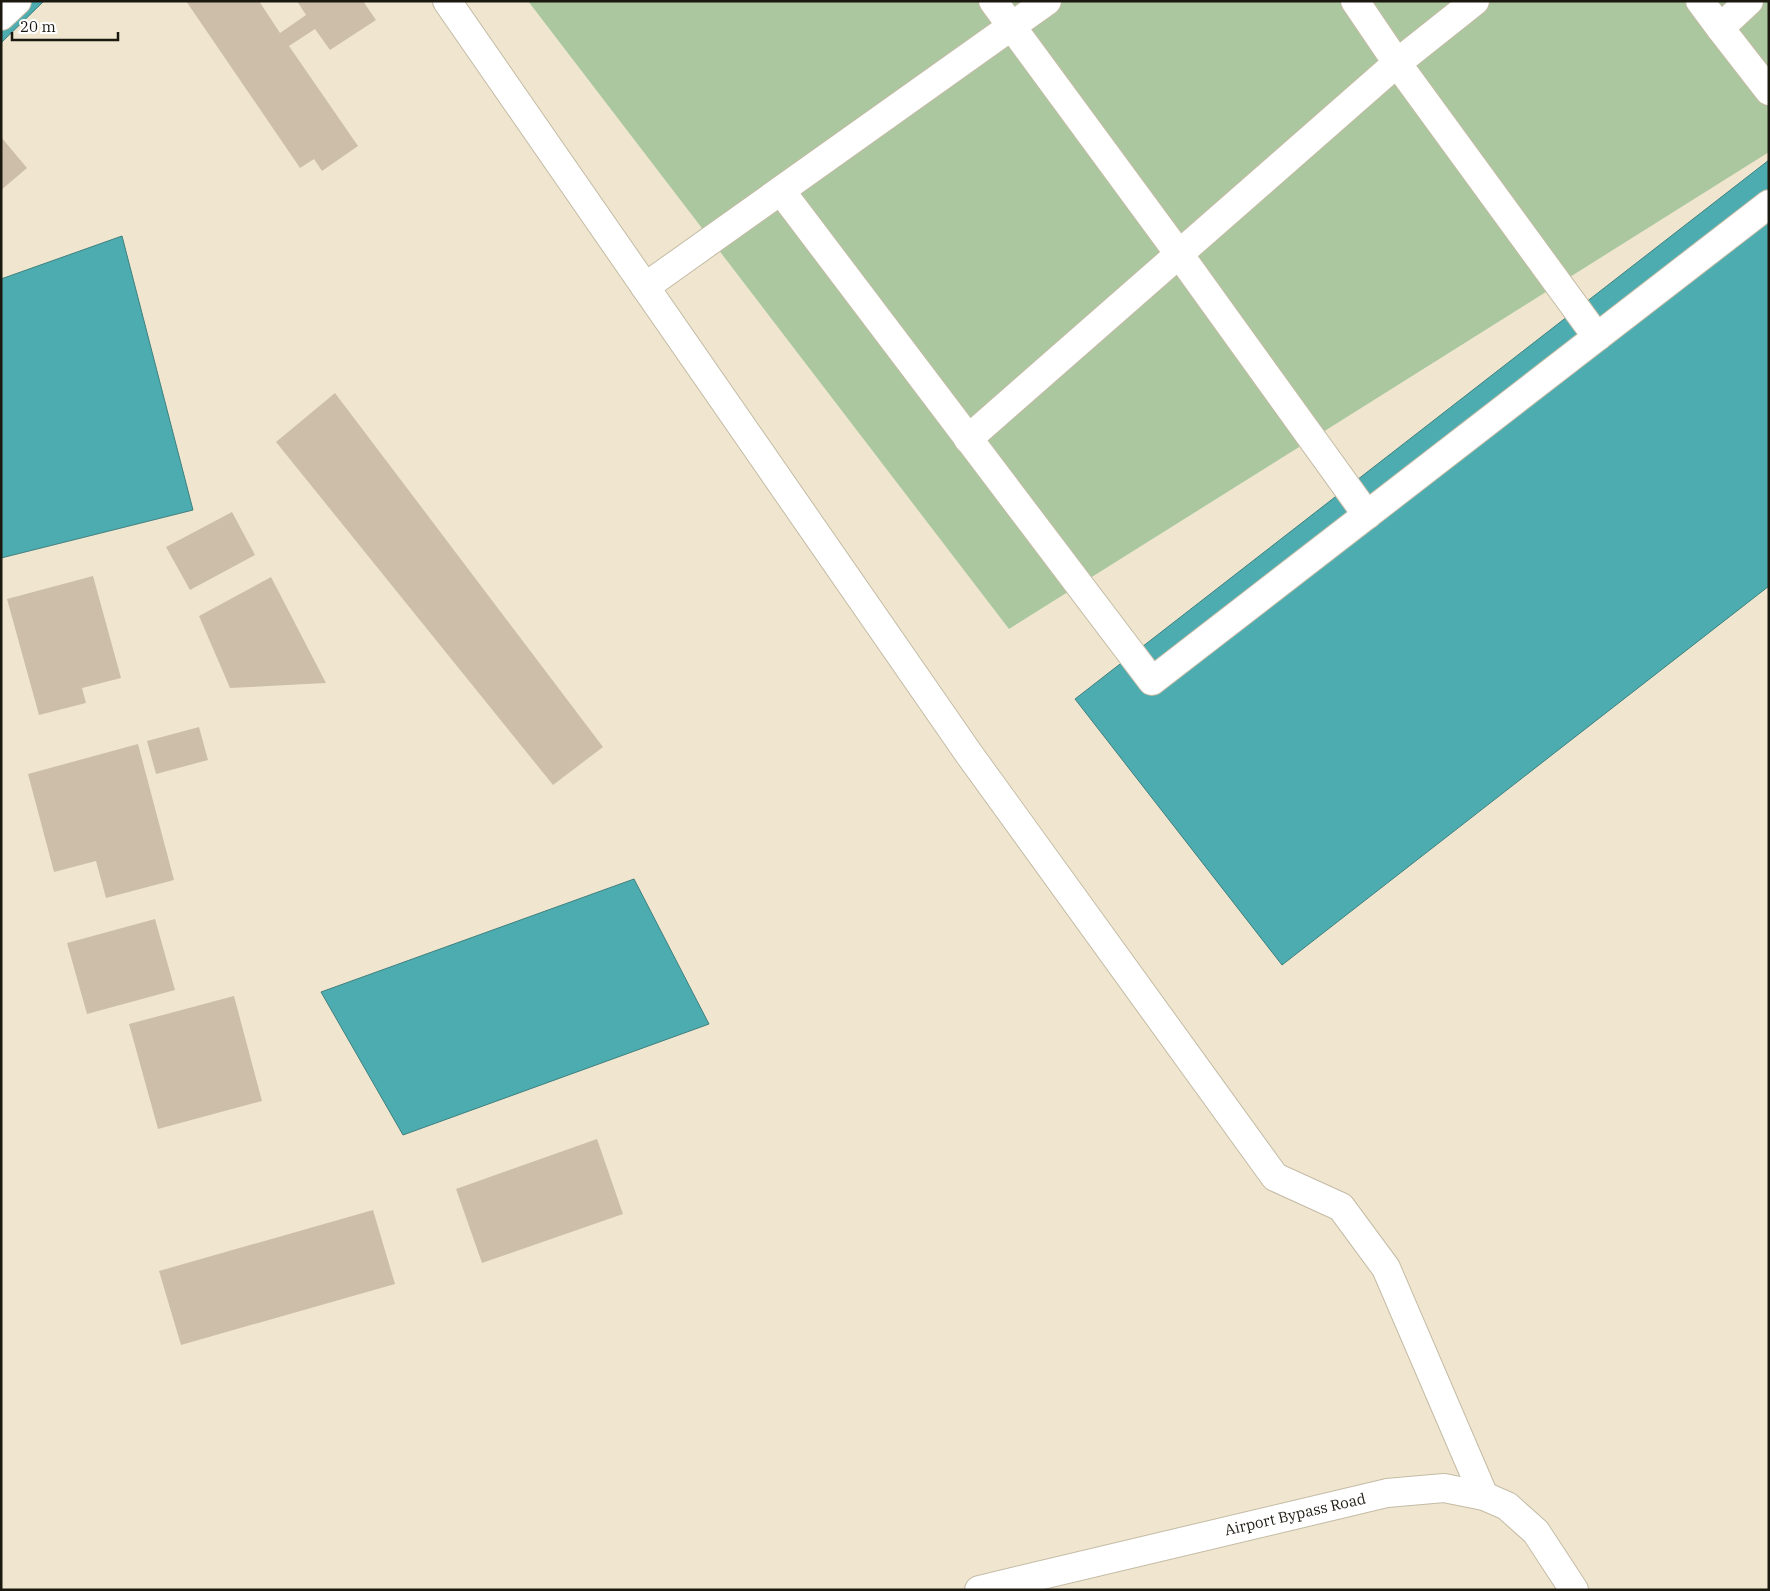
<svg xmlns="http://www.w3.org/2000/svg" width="1770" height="1591" font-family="'IBM Plex Serif',serif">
<rect width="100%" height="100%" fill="#f0e6d0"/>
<path fill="#aac79f" d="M 528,1 L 1769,1 L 1769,152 L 1009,629 Z"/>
<g fill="#4dacaf" stroke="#3e807f">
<path d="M 1,1 L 44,1 L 1,43 Z"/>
<path d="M 1769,160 L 1769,586 L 1282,965 L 1075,699 Z"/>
<path d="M 122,236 L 193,510 L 1,558 L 1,279 Z"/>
<path d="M 634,879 L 709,1024 L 403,1135 L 321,992 Z"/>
</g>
<g fill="#cdbeaa">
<path d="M 186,1 L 259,1 L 280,33 L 306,15 L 297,1 L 363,1 L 376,20 L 330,50 L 315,29 L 289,46 L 358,146 L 322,171 L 314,159 L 300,168 Z"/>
<path d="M 1,137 L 27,168 L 1,190 Z"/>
<path d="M 335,393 L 603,747 L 553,785 L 276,442 Z"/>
<path d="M 232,512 L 255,555 L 190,590 L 166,547 Z"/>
<path d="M 93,576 L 121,678 L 82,688 L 86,703 L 39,715 L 7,599 Z"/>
<path d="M 271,577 L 326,683 L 230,688 L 199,616 Z"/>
<path d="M 199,727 L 208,760 L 156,774 L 147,741 Z"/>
<path d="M 138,744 L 174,880 L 106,898 L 96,861 L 54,872 L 28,774 Z"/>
<path d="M 155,919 L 175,990 L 87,1014 L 67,943 Z"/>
<path d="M 234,996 L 262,1101 L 158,1129 L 129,1024 Z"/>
<path d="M 597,1139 L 623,1214 L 482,1263 L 456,1189 Z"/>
<path d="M 373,1210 L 395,1284 L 181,1345 L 159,1271 Z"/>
</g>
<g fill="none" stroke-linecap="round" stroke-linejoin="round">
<g stroke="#c4bba5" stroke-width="30">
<g id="minor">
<path d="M 447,1 L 969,754 L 1275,1177 L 1341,1207 L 1386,1268 L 1484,1496"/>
<path d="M 993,1 L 1179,254 L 1367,515"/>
<path d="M 1355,1 L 1397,63 L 1597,337"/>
<path d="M 1700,1 L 1720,28"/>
<path d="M 1749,1 L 1720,28 L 1769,91"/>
<path d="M 1,16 L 17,1"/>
<path d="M 781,191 L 1152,681 L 1769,204"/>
<path d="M 645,287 L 1047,1"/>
<path d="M 968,439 L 1397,63 L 1475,1"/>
<path d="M 979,1590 L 1387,1493 L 1444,1488 L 1484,1496 L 1507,1506 L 1536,1532 L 1574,1590"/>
</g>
</g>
<use href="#minor" stroke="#fff" stroke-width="28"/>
</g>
<g text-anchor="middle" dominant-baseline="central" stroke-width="4.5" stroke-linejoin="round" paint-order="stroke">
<g font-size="15" fill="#1b1810" stroke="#fff">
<text transform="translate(1295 1514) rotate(-13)">Airport Bypass Road</text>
</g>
</g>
<rect width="1770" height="1591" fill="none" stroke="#1b1810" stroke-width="5"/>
<path d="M12 32v8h106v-8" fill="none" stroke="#1b1810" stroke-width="2.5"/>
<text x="20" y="32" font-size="15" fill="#1b1810" stroke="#ffffff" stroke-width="4" paint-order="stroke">20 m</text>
</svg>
